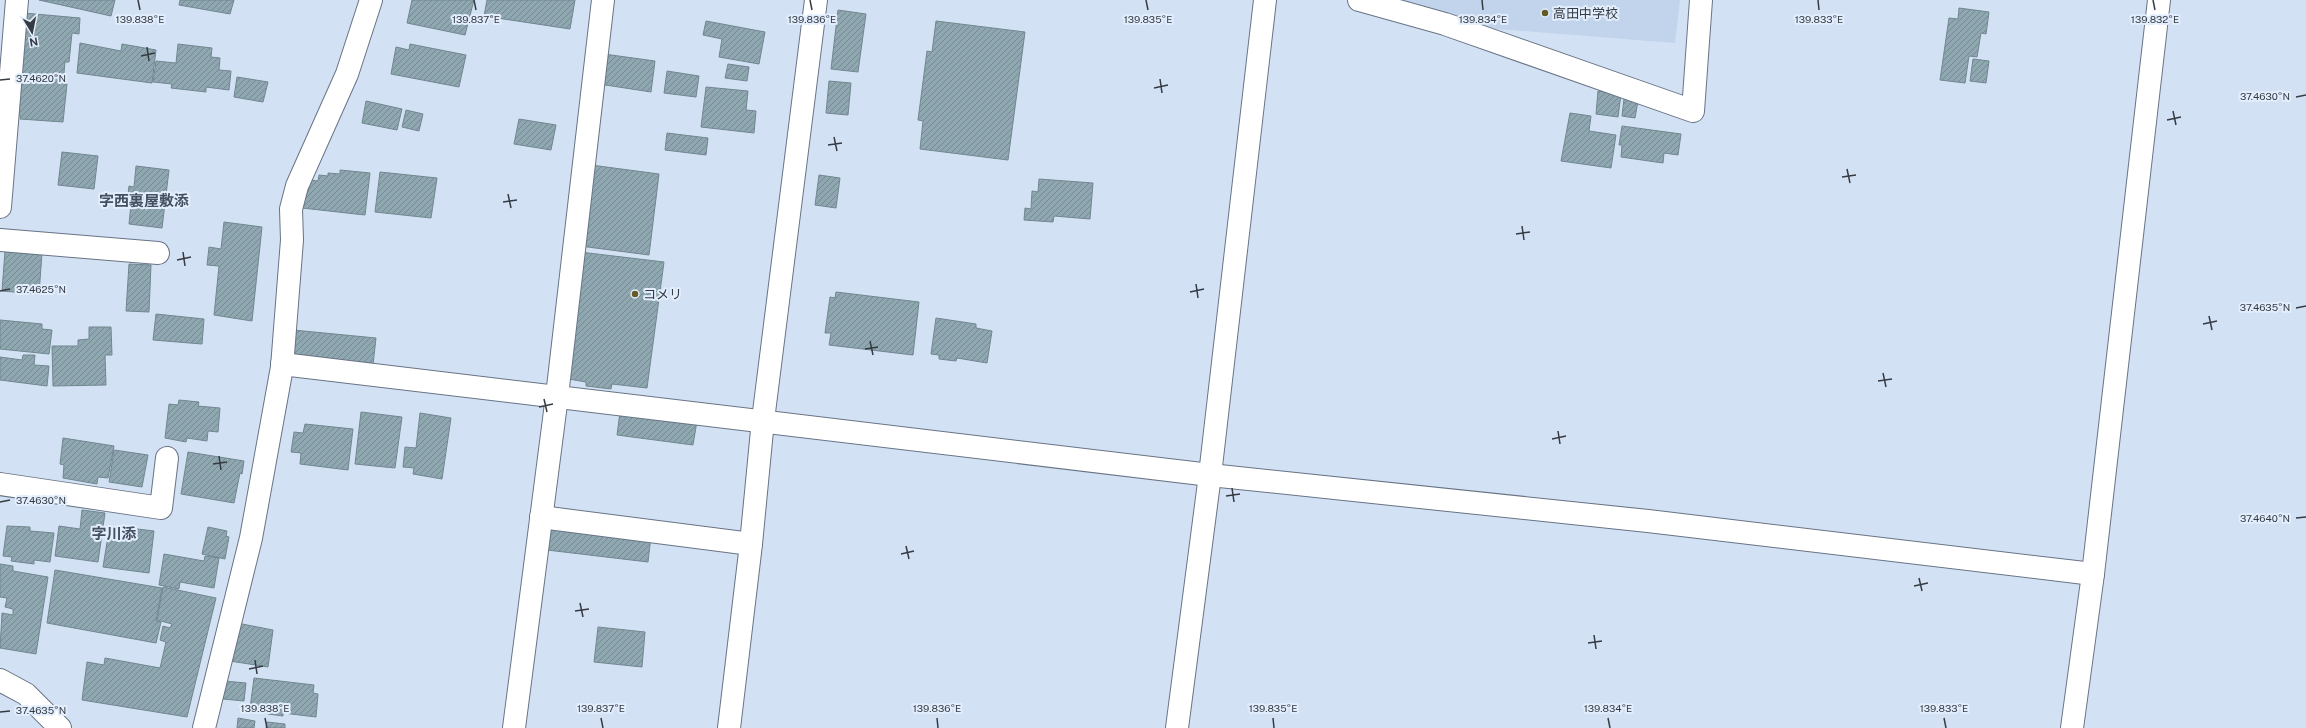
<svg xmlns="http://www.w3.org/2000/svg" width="2306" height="728" font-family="'Public Sans','Noto Sans JP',sans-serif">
<defs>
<pattern id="building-hatch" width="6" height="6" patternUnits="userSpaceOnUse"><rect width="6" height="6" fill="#8fa7b0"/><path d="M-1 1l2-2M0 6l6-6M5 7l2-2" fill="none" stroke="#768991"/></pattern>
</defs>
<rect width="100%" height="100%" fill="#d3e1f4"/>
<path fill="#c1d4eb" d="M 1376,0 L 1680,0 L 1675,43 L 1447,25 Z"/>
<g fill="url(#building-hatch)" stroke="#708790">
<path d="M 39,0 L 115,0 L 111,16 Z"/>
<path d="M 180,0 L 234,0 L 230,14 L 179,5 Z"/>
<path d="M 412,0 L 474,0 L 465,35 L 407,23 Z"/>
<path d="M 487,0 L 575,0 L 570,29 L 484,16 Z"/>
<path d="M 1959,8 L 1989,12 L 1986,34 L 1981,33 L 1977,57 L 1969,56 L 1965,83 L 1940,80 L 1949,18 L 1958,19 Z"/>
<path d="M 838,10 L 866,14 L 858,72 L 831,69 Z"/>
<path d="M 24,13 L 80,18 L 79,34 L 72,33 L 69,62 L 65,62 L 63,84 L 67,84 L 63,122 L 20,119 L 21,116 L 15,115 Z"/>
<path d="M 706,21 L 765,32 L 759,64 L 719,57 L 722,39 L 703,35 Z"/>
<path d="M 936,21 L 1025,32 L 1008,160 L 920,149 L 923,121 L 918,120 L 927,51 L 932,52 Z"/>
<path d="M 80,43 L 121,51 L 122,44 L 156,50 L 152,83 L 77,73 Z"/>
<path d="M 178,44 L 212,48 L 211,57 L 220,58 L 219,70 L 231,71 L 229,90 L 206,87 L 206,92 L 171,88 L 172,84 L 153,82 L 156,61 L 176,63 Z"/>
<path d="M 410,44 L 466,55 L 459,87 L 391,74 L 396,47 L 409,50 Z"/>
<path d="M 604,54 L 655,61 L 651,92 L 599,84 Z"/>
<path d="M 1973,59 L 1989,61 L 1986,83 L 1970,81 Z"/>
<path d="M 728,64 L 749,67 L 747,81 L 725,78 Z"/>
<path d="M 667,71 L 699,76 L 696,97 L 664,93 Z"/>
<path d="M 237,77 L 268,82 L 263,102 L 234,97 Z"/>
<path d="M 829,81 L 851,83 L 848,115 L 826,113 Z"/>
<path d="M 706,87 L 748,91 L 746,110 L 756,111 L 754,133 L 701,127 Z"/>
<path d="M 1598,91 L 1621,94 L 1618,117 L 1596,114 Z"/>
<path d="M 1624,99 L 1638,101 L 1635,118 L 1622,116 Z"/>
<path d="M 366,101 L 402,109 L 397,130 L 362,123 Z"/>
<path d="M 406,110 L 423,114 L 419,131 L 402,127 Z"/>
<path d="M 1570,113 L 1591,116 L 1589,131 L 1616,135 L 1611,168 L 1561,161 Z"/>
<path d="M 519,119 L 556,125 L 551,150 L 514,144 Z"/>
<path d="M 1622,126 L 1681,134 L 1678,155 L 1664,153 L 1663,163 L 1621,157 L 1622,145 L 1619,145 Z"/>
<path d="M 667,133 L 708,138 L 706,155 L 665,150 Z"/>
<path d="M 62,152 L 98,156 L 94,189 L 58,185 Z"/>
<path d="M 591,165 L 659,174 L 649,255 L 580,246 Z"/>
<path d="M 136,166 L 169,170 L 162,228 L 129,224 L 131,204 L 127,203 L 129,186 L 134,187 Z"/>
<path d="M 340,170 L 370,173 L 365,215 L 302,208 L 304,191 L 308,192 L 309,180 L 318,181 L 319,175 L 328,176 L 328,173 L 340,174 Z"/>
<path d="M 380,172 L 437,178 L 431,218 L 375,212 Z"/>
<path d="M 819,175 L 840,178 L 836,208 L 815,205 Z"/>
<path d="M 1039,179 L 1093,183 L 1090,219 L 1054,216 L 1053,222 L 1024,220 L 1025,208 L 1031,209 L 1032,191 L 1038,192 Z"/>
<path d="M 224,222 L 262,227 L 252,321 L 214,315 L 219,266 L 207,265 L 209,247 L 221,249 Z"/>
<path d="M 5,251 L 42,253 L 39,294 L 2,291 Z"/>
<path d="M 580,252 L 664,262 L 647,388 L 612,384 L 611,389 L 586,386 L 586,382 L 563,378 Z"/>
<path d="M 129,264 L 151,265 L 149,312 L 126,311 Z"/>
<path d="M 836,292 L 919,302 L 913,355 L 829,345 L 831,333 L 825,333 L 830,297 L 835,298 Z"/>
<path d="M 156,314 L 204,319 L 202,344 L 153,340 Z"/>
<path d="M 936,318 L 976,324 L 976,328 L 992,331 L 987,363 L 957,358 L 956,361 L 939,359 L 939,355 L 931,354 Z"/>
<path d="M 0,320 L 42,324 L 42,329 L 52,330 L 49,354 L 0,349 Z"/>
<path d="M 89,327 L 111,327 L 112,355 L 105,355 L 106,385 L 53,386 L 52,346 L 78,346 L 78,340 L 89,339 Z"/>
<path d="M 293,330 L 376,338 L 373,365 L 290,356 Z"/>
<path d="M 23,355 L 35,355 L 34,365 L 49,366 L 47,386 L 0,380 L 0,357 L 22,360 Z"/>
<path d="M 179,400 L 199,402 L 198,406 L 220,408 L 218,432 L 208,431 L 207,441 L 187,438 L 186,442 L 165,438 L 169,404 L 178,405 Z"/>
<path d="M 361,412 L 402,417 L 395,468 L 355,464 Z"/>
<path d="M 620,412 L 697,421 L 693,445 L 617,435 Z"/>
<path d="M 420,413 L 451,418 L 442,479 L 413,474 L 414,468 L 403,467 L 405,447 L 416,448 Z"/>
<path d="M 305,424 L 353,429 L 348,470 L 300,464 L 301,453 L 291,452 L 294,432 L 303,433 Z"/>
<path d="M 63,438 L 114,446 L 108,478 L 98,477 L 97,484 L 63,478 L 64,465 L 60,464 Z"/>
<path d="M 114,450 L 148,455 L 142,487 L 109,482 Z"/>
<path d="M 188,452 L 244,461 L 242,474 L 240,473 L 234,503 L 181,494 Z"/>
<path d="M 82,510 L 105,513 L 98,562 L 55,556 L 59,526 L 80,529 Z"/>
<path d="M 551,523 L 651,536 L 648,562 L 547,550 Z"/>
<path d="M 7,526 L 30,527 L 30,531 L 54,533 L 50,562 L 34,560 L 34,564 L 11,561 L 12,557 L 3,556 Z"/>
<path d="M 121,527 L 154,531 L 149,573 L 103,567 L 109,530 L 120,531 Z"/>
<path d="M 208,527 L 227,531 L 226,536 L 229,537 L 225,559 L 202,554 Z"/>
<path d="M 164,554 L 204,561 L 205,556 L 219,558 L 214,588 L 180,582 L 179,589 L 159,585 Z"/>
<path d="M 0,564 L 13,566 L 13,571 L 48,577 L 36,654 L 0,648 L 2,613 L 13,615 L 13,609 L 5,607 L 7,598 L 0,597 Z"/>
<path d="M 55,570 L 162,588 L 156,621 L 161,622 L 156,643 L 47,623 Z"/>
<path d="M 163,587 L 216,598 L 187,717 L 82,700 L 87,662 L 104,665 L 105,658 L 160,668 L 166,642 L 160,640 L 163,626 L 170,628 L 172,624 L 157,620 Z"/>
<path d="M 237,623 L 273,630 L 268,667 L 230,661 Z"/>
<path d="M 598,627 L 645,632 L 642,667 L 594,662 Z"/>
<path d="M 254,678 L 314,685 L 313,693 L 318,694 L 316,717 L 283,713 L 283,716 L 268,714 L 269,711 L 250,708 Z"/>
<path d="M 225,681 L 246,683 L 244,701 L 223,699 Z"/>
<path d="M 238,718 L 255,721 L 254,728 L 237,728 Z"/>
<path d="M 267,722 L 285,724 L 285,728 L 266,728 Z"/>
</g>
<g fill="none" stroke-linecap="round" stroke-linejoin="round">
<g stroke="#687485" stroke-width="24">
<g id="street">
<path d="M 1359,0 L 1445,24 L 1693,111 L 1701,0"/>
<path d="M 0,207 L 17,0"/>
<path d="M 0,240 L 158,253"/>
<path d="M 282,364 L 1210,475 L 1648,521 L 2093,574"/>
<path d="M 0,484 L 161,508 L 167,458"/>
<path d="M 541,517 L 751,544"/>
<path d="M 0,680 L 26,694 L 60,728"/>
<path d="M 204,728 L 251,538 L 282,367 L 292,240 L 291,209 L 297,186 L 347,74 L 371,0"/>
<path d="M 514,728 L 557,396 L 603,0"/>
<path d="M 729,728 L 751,544 L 763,420 L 816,0"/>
<path d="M 1177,728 L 1210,475 L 1265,0"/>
<path d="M 2072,728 L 2093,574 L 2159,0"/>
</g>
</g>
<use href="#street" stroke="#fff" stroke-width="22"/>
</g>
<path fill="none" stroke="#363b43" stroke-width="1.5" d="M 138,0 L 140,10M 474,0 L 476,10M 810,0 L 812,10M 1146,0 L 1148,10M 1482,0 L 1483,10M 1818,0 L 1819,10M 2153,0 L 2155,10M 147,47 L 149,61M 141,56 L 155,53M 1160,79 L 1162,93M 0,80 L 10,79M 1154,88 L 1168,85M 2296,97 L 2306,95M 2173,111 L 2176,125M 2167,120 L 2181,117M 834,137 L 837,151M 828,145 L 842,143M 1847,169 L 1850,183M 1842,177 L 1856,175M 508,194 L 511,208M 503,202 L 517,200M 1522,226 L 1524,240M 1516,234 L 1530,232M 183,252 L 185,266M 177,260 L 191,257M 1196,284 L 1198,298M 0,291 L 10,289M 1190,292 L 1204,289M 2296,308 L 2306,306M 2209,316 L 2212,330M 2203,324 L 2217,321M 870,341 L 873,355M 865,349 L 878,347M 1883,373 L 1886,387M 1878,381 L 1892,379M 544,399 L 547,412M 539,407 L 553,404M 1558,431 L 1560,444M 1552,439 L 1566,436M 219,456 L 221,470M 213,464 L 227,462M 1232,488 L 1234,502M 1226,496 L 1240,494M 0,502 L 10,500M 2296,518 L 2306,517M 906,546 L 909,559M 901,554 L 914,551M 1919,578 L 1922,591M 1914,586 L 1928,583M 580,603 L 583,617M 575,611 L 589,609M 1594,635 L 1596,649M 1588,643 L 1602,641M 255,660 L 257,674M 249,669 L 263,666M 0,712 L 10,711M 265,718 L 267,728M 601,718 L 603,728M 937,718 L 938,728M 1273,718 L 1274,728M 1608,718 L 1610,728M 1944,718 L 1946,728"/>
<g fill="#665a27" stroke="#e2eefd" stroke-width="1.5">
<circle cx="1545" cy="13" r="4"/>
<circle cx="635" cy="294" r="4"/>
</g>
<g text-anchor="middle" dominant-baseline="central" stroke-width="4" stroke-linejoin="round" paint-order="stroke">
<g font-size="13" fill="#363b43" stroke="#e2eefd" text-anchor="start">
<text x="1553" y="13">高田中学校</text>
<text x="643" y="294">コメリ</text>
</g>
<g font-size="15" font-weight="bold" fill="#444f5f" stroke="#e2eefd">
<text x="144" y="200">字西裏屋敷添</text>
<text x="114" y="533">字川添</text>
</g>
</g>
<g font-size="10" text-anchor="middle" fill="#363b43" stroke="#e2eefd" stroke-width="4" stroke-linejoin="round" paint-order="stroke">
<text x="140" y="23">139.838°E</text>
<text x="476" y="23">139.837°E</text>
<text x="812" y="23">139.836°E</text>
<text x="1148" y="23">139.835°E</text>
<text x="1483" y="23">139.834°E</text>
<text x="1819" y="23">139.833°E</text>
<text x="2155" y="23">139.832°E</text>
<text x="41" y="82">37.4620°N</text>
<text x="2265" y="100">37.4630°N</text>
<text x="41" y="293">37.4625°N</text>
<text x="2265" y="311">37.4635°N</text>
<text x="41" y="504">37.4630°N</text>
<text x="2265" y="522">37.4640°N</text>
<text x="265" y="712">139.838°E</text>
<text x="601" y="712">139.837°E</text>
<text x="937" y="712">139.836°E</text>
<text x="1273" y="712">139.835°E</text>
<text x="1608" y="712">139.834°E</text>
<text x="1944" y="712">139.833°E</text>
<text x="41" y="714">37.4635°N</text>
</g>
<g transform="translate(32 32) rotate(170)" stroke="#e2eefd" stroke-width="3" paint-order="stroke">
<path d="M0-3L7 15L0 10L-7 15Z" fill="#363b43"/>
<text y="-6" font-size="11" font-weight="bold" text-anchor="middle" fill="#363b43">N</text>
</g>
</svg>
